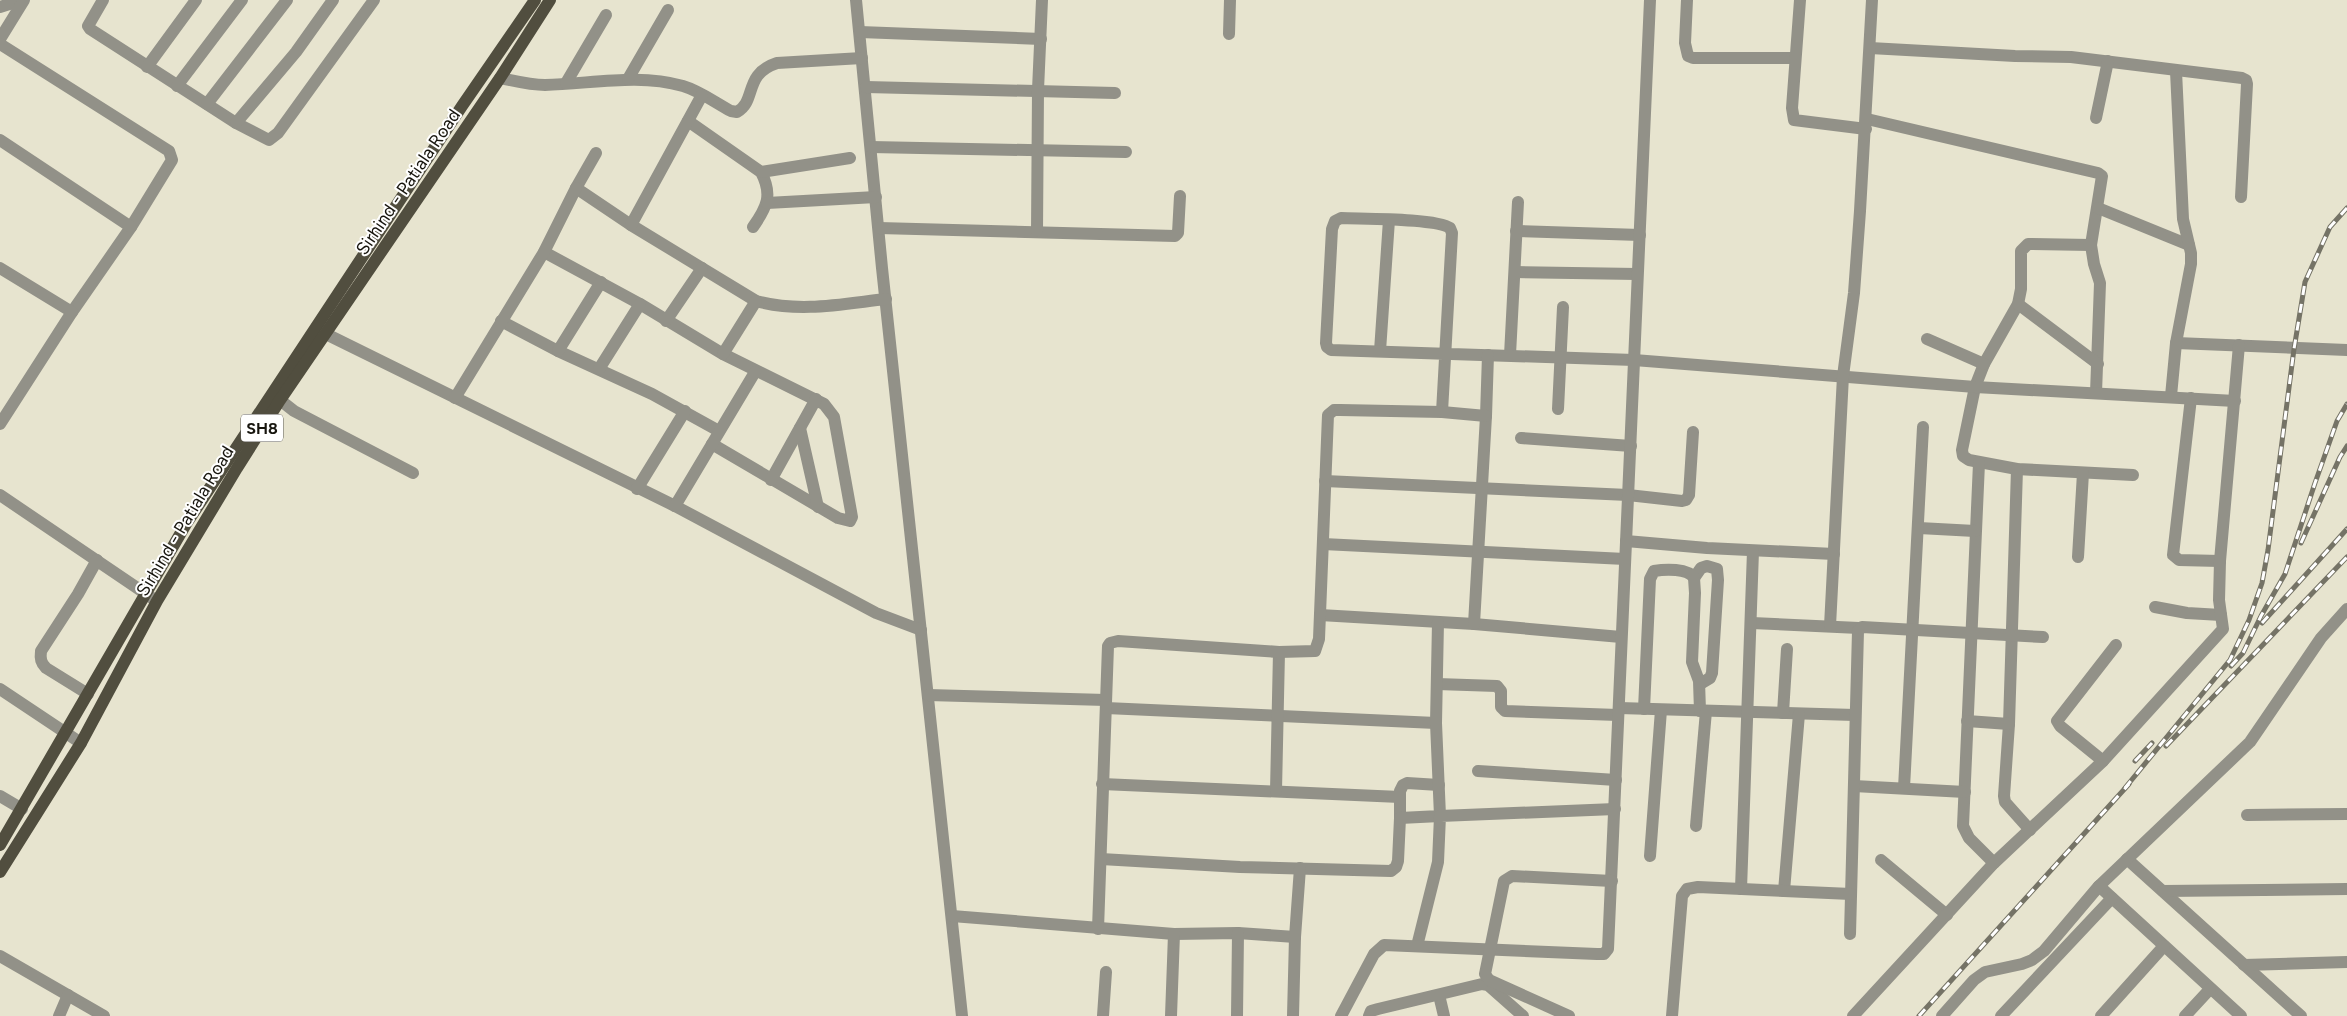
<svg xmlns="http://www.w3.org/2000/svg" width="2347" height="1016" font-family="Figtree,sans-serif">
<rect width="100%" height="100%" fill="#e7e4cf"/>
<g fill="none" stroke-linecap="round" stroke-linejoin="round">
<g stroke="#929188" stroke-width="12">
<path d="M 103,0 L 88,26 L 90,29 L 236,123 L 269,140 L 278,133 L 374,0"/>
<path d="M 856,0 L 882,268 L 962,1016"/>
<path d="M 1687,0 L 1685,43 L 1688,56 L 1693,58 L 1795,58"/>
<path d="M 1800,0 L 1792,108 L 1794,120 L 1866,129"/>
<path d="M 0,7 L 22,0"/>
<path d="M 860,32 L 1041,39"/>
<path d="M 1229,34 L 1230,0"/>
<path d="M 0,39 L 24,0"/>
<path d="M 0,44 L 169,151 L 172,160 L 131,227 L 72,312 L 0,424"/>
<path d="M 1870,48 L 2015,56 L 2071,57 L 2242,78 L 2246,80 L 2247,84 L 2241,197"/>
<path d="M 147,67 L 196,0"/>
<path d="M 500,78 C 515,81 530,85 545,85 C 591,84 638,73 683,86 C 700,91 716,103 731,111 L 737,112 C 757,101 743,74 777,63 L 862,58"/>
<path d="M 628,79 L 668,10"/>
<path d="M 566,83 L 606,15"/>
<path d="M 177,86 L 242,0"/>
<path d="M 866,87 L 1115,93"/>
<path d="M 207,104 L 287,0"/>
<path d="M 2096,118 L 2108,61"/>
<path d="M 1867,119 L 2098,173 L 2102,176 L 2091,245 L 2094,264 L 2100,283 L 2096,393"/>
<path d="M 688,121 L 761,172 C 773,195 767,207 753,227"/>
<path d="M 236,123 L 296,52 L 333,0"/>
<path d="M 0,140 L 131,227"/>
<path d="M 871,147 L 1126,152"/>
<path d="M 596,153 L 576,188 L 631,225 L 756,301 C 800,313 842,304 886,299"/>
<path d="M 761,172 L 850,158"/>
<path d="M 767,203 L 876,197"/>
<path d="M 2098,208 L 2189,245"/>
<path d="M 631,225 L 702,95"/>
<path d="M 879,228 L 1175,236 L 1178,233 L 1180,196"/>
<path d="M 1037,231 L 1038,90 L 1042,0"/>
<path d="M 1516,231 L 1640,235"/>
<path d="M 2091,245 L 2028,244 L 2021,251 L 2021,289 L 2018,304 L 1984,364 L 1975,387 L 1962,450 L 1963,456 L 1969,460 L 2017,469 L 2133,475"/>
<path d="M 544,252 L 640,304 L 723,354 L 824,404 L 834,417 L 852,517 L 850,521 L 838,518 L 712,444"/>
<path d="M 0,268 L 72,312"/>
<path d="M 1515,272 L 1637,274"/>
<path d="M 2018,304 L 2098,364"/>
<path d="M 501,321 L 558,351 L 652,394 L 719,431"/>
<path d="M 666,321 L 702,268"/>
<path d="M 326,334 L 675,506 L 876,613 L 921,630"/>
<path d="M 1927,339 L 1984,364"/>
<path d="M 2176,343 L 2347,350"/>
<path d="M 558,351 L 601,282"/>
<path d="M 1380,351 L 1389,220"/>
<path d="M 723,354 L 756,301"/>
<path d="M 1510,355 L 1518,202"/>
<path d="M 599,369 L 640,304"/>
<path d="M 2171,396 L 2176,343 L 2191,264 L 2191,253 L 2183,219 L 2176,71"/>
<path d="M 455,398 L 544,252 L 576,188"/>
<path d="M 2191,398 L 2173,555 L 2179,560 L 2220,561"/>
<path d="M 280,400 L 294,411 L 413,473"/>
<path d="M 1558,409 L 1563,307"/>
<path d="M 1442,412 L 1452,233 L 1450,228 C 1436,218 1362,219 1341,218 L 1335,221 L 1332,229 L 1326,343 L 1327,347 L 1331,350 L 1634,360 L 1975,387 L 2235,401"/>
<path d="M 800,428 L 818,507"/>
<path d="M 1521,438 L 1631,446"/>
<path d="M 1979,463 L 1963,826 L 1969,838 L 1994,863"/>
<path d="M 2017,469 L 2009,724 L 2004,796 L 2005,802 L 2030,830"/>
<path d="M 771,480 L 816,399"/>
<path d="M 1325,481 L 1628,495 L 1682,501 L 1686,500 L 1689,495 L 1693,432"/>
<path d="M 637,489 L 685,411"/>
<path d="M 0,495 L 155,600"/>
<path d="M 675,506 L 755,372"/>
<path d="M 1919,528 L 1975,531"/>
<path d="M 1626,541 L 1707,548 L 1834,554"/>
<path d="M 1323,544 L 1625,559"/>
<path d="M 2078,557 L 2083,473"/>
<path d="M 1694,578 L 1701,568 L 1707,566 L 1717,569 L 1718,580 L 1712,673 L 1710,678 L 1700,684"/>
<path d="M 2155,607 L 2187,613 L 2221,615"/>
<path d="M 1320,615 L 1474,624 L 1621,637"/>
<path d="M 1752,623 L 1859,628"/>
<path d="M 1474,624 L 1486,416 L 1488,355"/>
<path d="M 1830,626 L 1843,376 L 1854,293 L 1860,211 L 1872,0"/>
<path d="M 1437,684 L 1497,686 L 1501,691 L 1501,707 L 1505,711 L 1618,715"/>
<path d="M 0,689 L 81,743"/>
<path d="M 88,694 L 46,668 C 41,663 40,659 41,651 L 78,594 L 97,560"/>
<path d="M 928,695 L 1106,700"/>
<path d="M 1106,708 L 1436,723"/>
<path d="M 1619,708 L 1855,715"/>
<path d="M 1644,709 L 1650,579 L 1654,571 C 1665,569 1688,568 1694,578 L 1695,593 L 1692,662 L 1699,681 L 1700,711"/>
<path d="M 1783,713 L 1787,649"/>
<path d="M 1967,721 L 2009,724"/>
<path d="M 2103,761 L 2060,726 L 2057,721 L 2116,645"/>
<path d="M 1478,771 L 1616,780"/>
<path d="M 1102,784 L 1400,797"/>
<path d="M 1854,786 L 1965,792"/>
<path d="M 1904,788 L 1923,427"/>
<path d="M 1276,791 L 1279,652"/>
<path d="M 0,796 L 22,809"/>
<path d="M 2247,815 L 2347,814"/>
<path d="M 1400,818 L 1400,791 L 1403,785 L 1407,783 L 1439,785"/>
<path d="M 1696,826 L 1706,711"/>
<path d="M 1650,856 L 1661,710"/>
<path d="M 1101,859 L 1240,867 L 1391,871 L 1396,867 L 1398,861 L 1400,818 L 1440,816 L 1436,723 L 1438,622"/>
<path d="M 2127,859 L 2301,1016"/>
<path d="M 1881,860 L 1947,915"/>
<path d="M 2099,886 L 2241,1016"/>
<path d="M 1741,889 L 1753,551"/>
<path d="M 1784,891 L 1799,714"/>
<path d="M 2163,891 L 2347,889"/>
<path d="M 952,916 L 1174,934 L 1238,933 L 1295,937"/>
<path d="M 1098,929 L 1108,646 L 1110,643 L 1118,641 L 1279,652 L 1315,651 L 1319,639 L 1328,415 L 1334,410 L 1340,410 L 1442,412 L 1486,416"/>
<path d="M 1850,934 L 1858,631 L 1862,627 L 2043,637"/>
<path d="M 1417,946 L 1438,862 L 1440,816 L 1615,809"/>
<path d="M 0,956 L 104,1016"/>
<path d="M 2244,965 L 2347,962"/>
<path d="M 1439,995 L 1444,1016"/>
<path d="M 59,1016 L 68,995"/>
<path d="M 1103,1016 L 1106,972"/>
<path d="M 1171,1016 L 1174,934"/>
<path d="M 1237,1016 L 1238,933"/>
<path d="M 1293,1016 L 1295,937 L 1300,868"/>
<path d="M 1341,1016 L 1374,954 L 1384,945 L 1597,954 L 1604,954 L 1608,949 L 1650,0"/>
<path d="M 1369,1016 L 1371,1011 L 1378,1009 L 1482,984 L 1488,985 L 1523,1016"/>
<path d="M 1569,1016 L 1489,980 L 1485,974 L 1504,881 L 1512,876 L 1612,881"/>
<path d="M 1672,1016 L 1682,896 L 1687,889 L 1698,887 L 1851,894"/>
<path d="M 1853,1016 L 1994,863 L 2103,761 L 2223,629 L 2219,600 L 2220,561 L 2239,345"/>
<path d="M 1942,1016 L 1974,980 L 1985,972 L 2022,964 L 2032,960 L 2044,951 L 2099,886 L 2250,742 L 2321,638 L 2347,609"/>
<path d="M 2001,1016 L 2112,898"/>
<path d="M 2101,1016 L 2164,946"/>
<path d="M 2185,1016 L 2210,989"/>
</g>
<g stroke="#514e3f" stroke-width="12">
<path d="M 0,845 L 186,524 L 462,106 L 535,0"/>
<path d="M 0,872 L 81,743 L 157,601 L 237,468 L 280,400 L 500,78 L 550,0"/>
</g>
<g stroke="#757366" stroke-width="5">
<g id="rail">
<path d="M 2301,543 L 2340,457 L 2347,446"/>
<path d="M 2262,623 L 2347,529"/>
<path d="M 2231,666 L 2243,653 L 2261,616 L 2285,574 L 2315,483 L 2337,421 L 2347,404"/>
<path d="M 2166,746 L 2347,557"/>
<path d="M 2135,761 L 2152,743"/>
<path d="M 2125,788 L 2230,660 L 2249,620 L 2262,583 L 2268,550 L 2294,349 L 2305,282 L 2330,227 L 2347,208"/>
<path d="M 1919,1016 L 2129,784"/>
</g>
</g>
<use href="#rail" stroke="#fff" stroke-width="3" stroke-dasharray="9" stroke-linecap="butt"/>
</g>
<g text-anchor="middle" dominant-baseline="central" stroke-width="4" stroke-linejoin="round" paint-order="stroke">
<rect fill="#fff" stroke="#5d5b56" stroke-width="1" x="241" y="414.5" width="42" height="27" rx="4"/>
<g font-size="16" font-weight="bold" fill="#17150e">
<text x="262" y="428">SH8</text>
</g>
<g font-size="18" fill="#17150e" stroke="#fff">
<text transform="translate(408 182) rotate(-56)">Sirhind - Patiala Road</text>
<text transform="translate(185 521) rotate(-59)">Sirhind - Patiala Road</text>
</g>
</g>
</svg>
